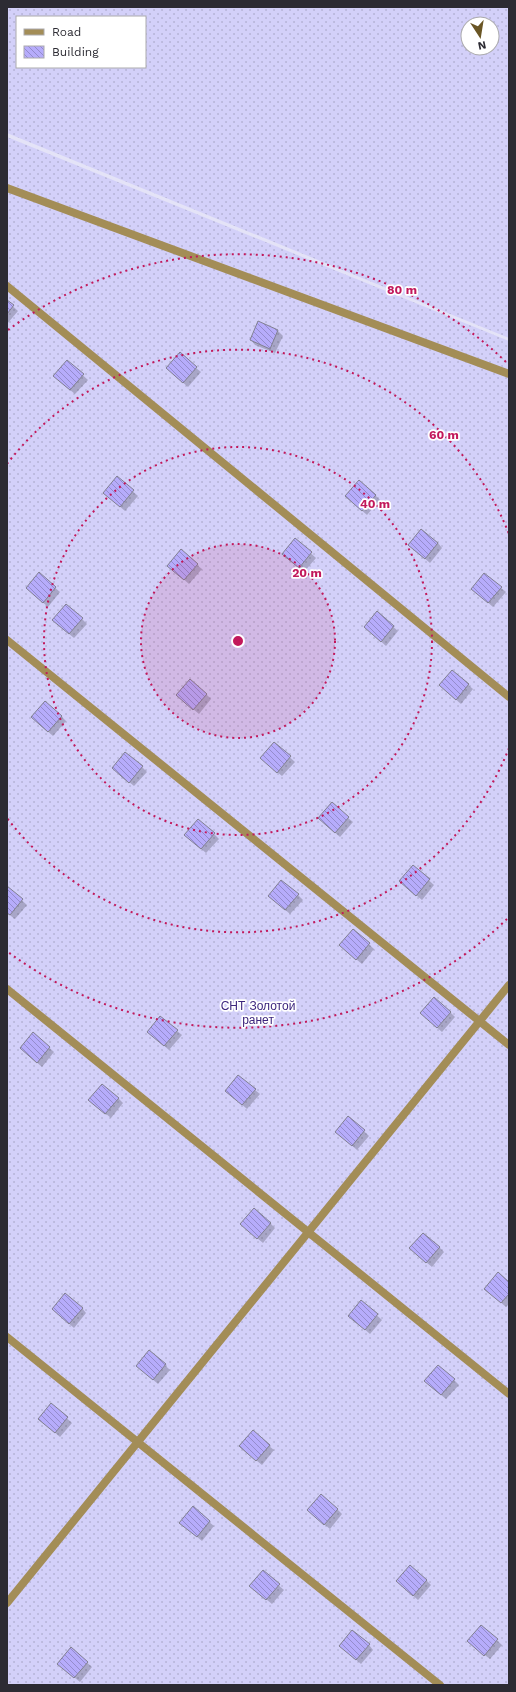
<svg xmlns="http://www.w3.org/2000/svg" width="516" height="1692" font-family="'Work Sans',sans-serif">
<defs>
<pattern id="grass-dots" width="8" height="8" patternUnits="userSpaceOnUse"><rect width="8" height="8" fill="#d3d0f9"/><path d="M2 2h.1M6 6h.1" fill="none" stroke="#b5b3d6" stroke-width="1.8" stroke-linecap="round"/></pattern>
<pattern id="building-back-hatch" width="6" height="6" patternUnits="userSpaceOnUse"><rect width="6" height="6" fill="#b6acfb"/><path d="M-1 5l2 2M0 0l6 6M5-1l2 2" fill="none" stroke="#948ccc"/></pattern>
</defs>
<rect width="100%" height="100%" fill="#e4e3f7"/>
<g fill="url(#grass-dots)" fill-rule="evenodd">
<path d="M 7,7 L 509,7 L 509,338 L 7,133 ZM 17,17 L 145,17 L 145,67 L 17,67 ZM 468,24 L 492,24 L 492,48 L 468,48 Z"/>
<path d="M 7,137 L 509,341 L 509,1685 L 7,1685 Z"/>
</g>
<g fill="#0003">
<path d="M 7,301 L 18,311 L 7,324 Z"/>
<path d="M 259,322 L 278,331 L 283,336 L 275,353 L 255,345 L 251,340 Z"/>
<path d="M 67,361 L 88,380 L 75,394 L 59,381 Z"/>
<path d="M 196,368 L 201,372 L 188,387 L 172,373 Z"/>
<path d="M 117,478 L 138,496 L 125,511 L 109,497 Z"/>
<path d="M 375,495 L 380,500 L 367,515 L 351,501 Z"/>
<path d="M 295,539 L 316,558 L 304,572 L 288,558 Z"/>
<path d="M 438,543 L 442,548 L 430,563 L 414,549 Z"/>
<path d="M 197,565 L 202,569 L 189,584 L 173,570 Z"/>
<path d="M 39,574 L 60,592 L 48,607 L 27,588 Z"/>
<path d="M 501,588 L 506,592 L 493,607 L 477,593 Z"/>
<path d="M 377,613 L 398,631 L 386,646 L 365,627 Z"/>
<path d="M 82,619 L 87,624 L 74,638 L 58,625 Z"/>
<path d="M 452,671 L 473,689 L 461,704 L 445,690 Z"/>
<path d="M 206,694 L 211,699 L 199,714 L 182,700 Z"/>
<path d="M 61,716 L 66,721 L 53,736 L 37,722 Z"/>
<path d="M 274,743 L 295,762 L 282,776 L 266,763 Z"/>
<path d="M 142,767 L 147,772 L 134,786 L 118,773 Z"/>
<path d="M 348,818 L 353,822 L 340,837 L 324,823 Z"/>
<path d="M 214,834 L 219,839 L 206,853 L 190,839 Z"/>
<path d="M 413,866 L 434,885 L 422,900 L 405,886 Z"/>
<path d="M 7,887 L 27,905 L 15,919 L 7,913 Z"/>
<path d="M 298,895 L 303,900 L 290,914 L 274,900 Z"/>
<path d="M 353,930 L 374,949 L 362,964 L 345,950 Z"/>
<path d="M 450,1012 L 455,1017 L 442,1032 L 426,1018 Z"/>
<path d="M 177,1031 L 182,1035 L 169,1050 L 153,1036 Z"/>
<path d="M 34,1034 L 54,1052 L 42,1067 L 26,1053 Z"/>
<path d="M 255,1090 L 260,1094 L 247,1109 L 231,1095 Z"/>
<path d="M 118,1098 L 123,1103 L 111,1118 L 94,1104 Z"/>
<path d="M 349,1117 L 369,1136 L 357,1150 L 341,1136 Z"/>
<path d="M 270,1223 L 275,1228 L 263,1243 L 246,1229 Z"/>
<path d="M 439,1247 L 444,1252 L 432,1267 L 415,1253 Z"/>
<path d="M 509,1283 L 509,1304 L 506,1307 L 490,1293 Z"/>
<path d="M 361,1301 L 382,1320 L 370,1334 L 354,1320 Z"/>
<path d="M 82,1308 L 86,1313 L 74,1328 L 58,1314 Z"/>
<path d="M 150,1351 L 170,1370 L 158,1384 L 142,1370 Z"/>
<path d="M 454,1380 L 459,1385 L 446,1399 L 430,1386 Z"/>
<path d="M 51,1404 L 72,1423 L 60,1437 L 44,1423 Z"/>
<path d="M 269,1446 L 274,1450 L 262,1465 L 245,1451 Z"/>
<path d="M 337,1509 L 342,1514 L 330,1529 L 313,1515 Z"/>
<path d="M 209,1522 L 214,1526 L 202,1541 L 185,1527 Z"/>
<path d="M 263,1572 L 284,1590 L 272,1604 L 255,1590 Z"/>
<path d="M 426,1580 L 431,1585 L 418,1600 L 402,1586 Z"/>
<path d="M 481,1626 L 502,1645 L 490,1659 L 473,1646 Z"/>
<path d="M 369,1645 L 373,1650 L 361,1664 L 345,1650 Z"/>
<path d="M 71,1649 L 92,1667 L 80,1682 L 63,1668 Z"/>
</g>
<g fill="url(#building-back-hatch)" stroke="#818091">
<path d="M 7,300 L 14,305 L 7,314 Z"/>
<path d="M 258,321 L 278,330 L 270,349 L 250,340 Z"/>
<path d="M 180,352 L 197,367 L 183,383 L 166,368 Z"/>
<path d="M 67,360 L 84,374 L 70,390 L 53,376 Z"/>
<path d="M 117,476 L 134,490 L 120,507 L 103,493 Z"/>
<path d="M 359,480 L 376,495 L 362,511 L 345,496 Z"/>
<path d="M 421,529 L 438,543 L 425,559 L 408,545 Z"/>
<path d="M 295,538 L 312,552 L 299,568 L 282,554 Z"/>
<path d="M 181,549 L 198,564 L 184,580 L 167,566 Z"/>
<path d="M 39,572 L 56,587 L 43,603 L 26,588 Z"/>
<path d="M 484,573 L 502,587 L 488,603 L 471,589 Z"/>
<path d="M 66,604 L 83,618 L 69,634 L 52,620 Z"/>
<path d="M 377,611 L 394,626 L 381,642 L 364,627 Z"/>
<path d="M 452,670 L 469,684 L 456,700 L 439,685 Z"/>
<path d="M 190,679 L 207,694 L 193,710 L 176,695 Z"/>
<path d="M 45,701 L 62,716 L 48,732 L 31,717 Z"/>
<path d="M 274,742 L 291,756 L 277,773 L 260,758 Z"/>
<path d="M 125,752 L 143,766 L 129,783 L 112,768 Z"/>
<path d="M 332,802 L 349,817 L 335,833 L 318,818 Z"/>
<path d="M 198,819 L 215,833 L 201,849 L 184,835 Z"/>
<path d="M 413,865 L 430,879 L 416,896 L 399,881 Z"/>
<path d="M 281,880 L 299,894 L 285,910 L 268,896 Z"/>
<path d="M 7,886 L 23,899 L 10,915 L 7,913 Z"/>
<path d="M 353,929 L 370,943 L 356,960 L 339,945 Z"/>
<path d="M 434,997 L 451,1012 L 437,1028 L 420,1013 Z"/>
<path d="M 160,1016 L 178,1030 L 164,1046 L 147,1032 Z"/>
<path d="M 33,1032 L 50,1047 L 37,1063 L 20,1048 Z"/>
<path d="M 238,1075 L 256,1089 L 242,1105 L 225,1091 Z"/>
<path d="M 102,1084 L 119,1098 L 105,1114 L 88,1100 Z"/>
<path d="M 348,1116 L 365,1130 L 352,1146 L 335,1132 Z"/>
<path d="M 254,1208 L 271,1223 L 257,1239 L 240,1224 Z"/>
<path d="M 423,1233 L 440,1247 L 426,1263 L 409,1248 Z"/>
<path d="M 498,1272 L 509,1282 L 509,1294 L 501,1303 L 484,1289 Z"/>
<path d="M 65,1293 L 83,1308 L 69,1324 L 52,1309 Z"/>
<path d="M 361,1300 L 378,1314 L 365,1330 L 348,1316 Z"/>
<path d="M 149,1350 L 166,1364 L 153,1380 L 136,1366 Z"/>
<path d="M 438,1365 L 455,1379 L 441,1395 L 424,1381 Z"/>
<path d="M 51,1403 L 68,1417 L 55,1433 L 38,1419 Z"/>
<path d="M 253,1430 L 270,1445 L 256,1461 L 239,1446 Z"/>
<path d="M 321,1494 L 338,1509 L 324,1525 L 307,1510 Z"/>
<path d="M 193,1506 L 210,1521 L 197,1537 L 179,1523 Z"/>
<path d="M 410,1565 L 427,1580 L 413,1596 L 396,1581 Z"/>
<path d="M 263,1570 L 280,1584 L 266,1600 L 249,1586 Z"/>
<path d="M 481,1625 L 498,1639 L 484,1656 L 467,1641 Z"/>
<path d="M 352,1630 L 370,1644 L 356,1660 L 339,1646 Z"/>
<path d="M 71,1647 L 88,1662 L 74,1678 L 57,1664 Z"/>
</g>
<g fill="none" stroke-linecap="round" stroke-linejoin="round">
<g stroke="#a38d57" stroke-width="8">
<path d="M 7,188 L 509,374"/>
<path d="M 7,286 L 509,697"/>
<path d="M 7,640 L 509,1045"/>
<path d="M 7,989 L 509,1394"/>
<path d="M 7,1337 L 440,1685"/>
</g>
<path stroke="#a38d57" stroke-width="8" d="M 7,1603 L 509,985"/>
</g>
<circle cx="238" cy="641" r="97" fill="#c2185b" fill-opacity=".12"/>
<g fill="none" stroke="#c2185b" stroke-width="2" stroke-dasharray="2 4">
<circle cx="238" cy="641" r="97"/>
<circle cx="238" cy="641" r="194"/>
<path d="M509 748A291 291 0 0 1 7 818M7 464A291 291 0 0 1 509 534"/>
<path d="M507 919A387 387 0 0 1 8 952M8 330A387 387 0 0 1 507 363"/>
</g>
<g text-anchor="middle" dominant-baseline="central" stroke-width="3.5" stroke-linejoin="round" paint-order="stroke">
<g font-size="12" fill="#3d267e" stroke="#fff">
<text x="258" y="1006">СНТ Золотой<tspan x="258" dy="14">ранет</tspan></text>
</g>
</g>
<circle cx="238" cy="641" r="6" fill="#c2185b" stroke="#fff" stroke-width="2"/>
<g font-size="12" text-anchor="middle" font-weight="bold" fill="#c2185b" stroke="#fff" stroke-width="3.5" stroke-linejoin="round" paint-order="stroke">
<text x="402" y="294">80 m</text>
<text x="444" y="439">60 m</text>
<text x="375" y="508">40 m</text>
<text x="307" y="577">20 m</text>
</g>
<rect width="516" height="1692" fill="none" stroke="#2c2b33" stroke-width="16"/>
<rect x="16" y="16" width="130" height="52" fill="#ffffff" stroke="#abaaad"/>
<rect x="24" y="29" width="20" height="6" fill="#a38d57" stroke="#abaaad"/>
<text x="52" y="36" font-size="12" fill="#2c2b33">Road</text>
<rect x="24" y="46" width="20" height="12" fill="url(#building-back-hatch)" stroke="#abaaad"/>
<text x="52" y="56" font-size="12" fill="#2c2b33">Building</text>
<g transform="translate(480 36) rotate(168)"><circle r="19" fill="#ffffff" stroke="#abaaad"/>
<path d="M0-3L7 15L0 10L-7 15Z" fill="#6a5625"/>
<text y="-6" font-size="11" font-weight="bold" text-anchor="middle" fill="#2c2b33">N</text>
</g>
</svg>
